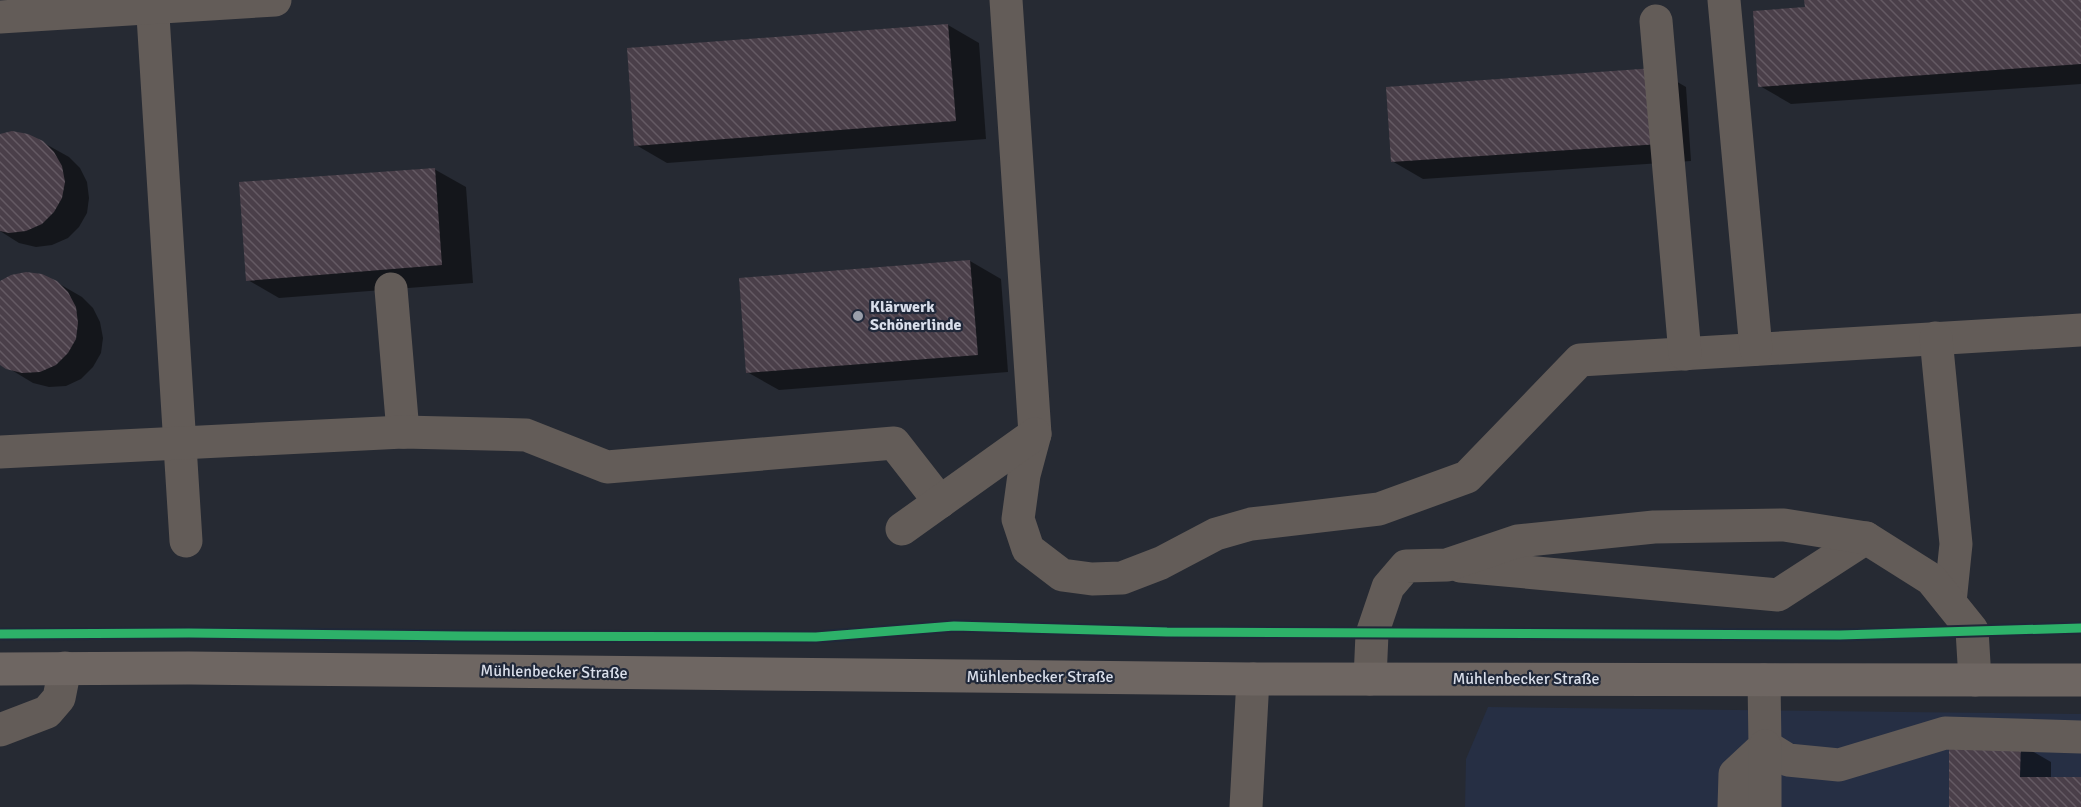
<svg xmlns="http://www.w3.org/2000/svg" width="2081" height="807" font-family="Signika,sans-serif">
<defs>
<pattern id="building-back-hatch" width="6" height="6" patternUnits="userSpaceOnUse" patternTransform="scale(1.5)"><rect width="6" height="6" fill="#4a3f49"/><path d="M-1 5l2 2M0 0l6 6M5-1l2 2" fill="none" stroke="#645a63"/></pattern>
</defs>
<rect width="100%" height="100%" fill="#262a33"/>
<path fill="#262f44" d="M 1488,707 L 2081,714 L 2081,807 L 1465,807 L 1466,759 Z"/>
<g fill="#0007">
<path d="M 1806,0 L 2081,0 L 2081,84 L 1791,104 L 1760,86 L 1806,9 Z"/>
<path d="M 948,25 L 979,43 L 986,139 L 667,163 L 636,145 Z"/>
<path d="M 1655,69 L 1686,87 L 1691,161 L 1423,179 L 1392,161 Z"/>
<path d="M 0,135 L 42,142 L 69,157 L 80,168 L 87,182 L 89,198 L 87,213 L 79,227 L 68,238 L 52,245 L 36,247 L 19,243 L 0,231 Z"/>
<path d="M 434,169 L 466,187 L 473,283 L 279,298 L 248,280 Z"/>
<path d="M 970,261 L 1001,279 L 1008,372 L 779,390 L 747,372 Z"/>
<path d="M 0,282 L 56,282 L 82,297 L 93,308 L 100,322 L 103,338 L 101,353 L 93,367 L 81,379 L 66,386 L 49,387 L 33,383 L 0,363 Z"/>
<path d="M 2020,744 L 2051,762 L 2051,778 L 2081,778 L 2081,807 L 1950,807 Z"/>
</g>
<g fill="url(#building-back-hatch)">
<path d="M 1804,0 L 2081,0 L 2081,64 L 1758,87 L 1753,11 L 1805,7 Z"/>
<path d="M 948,24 L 956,121 L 634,146 L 627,48 Z"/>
<path d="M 1655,68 L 1660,144 L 1391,162 L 1386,87 Z"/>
<path d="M 12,131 L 28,134 L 43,141 L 54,152 L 62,166 L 65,182 L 62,198 L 54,212 L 42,224 L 26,231 L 9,233 L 0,231 L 0,134 Z"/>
<path d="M 435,168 L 442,265 L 246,281 L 239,182 Z"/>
<path d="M 970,260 L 978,355 L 746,373 L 739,278 Z"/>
<path d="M 26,272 L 42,274 L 57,281 L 68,292 L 76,307 L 78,323 L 76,339 L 68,353 L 56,365 L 40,372 L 22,373 L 6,369 L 0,365 L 0,281 L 11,275 Z"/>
<path d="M 1949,742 L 2021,742 L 2020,777 L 2081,777 L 2081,807 L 1949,807 Z"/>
</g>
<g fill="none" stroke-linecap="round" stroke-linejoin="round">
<g stroke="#635c58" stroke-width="33">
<path d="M 152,0 L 186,541"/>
<path d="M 1006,0 L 1035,434 L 1024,475 L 1018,519 L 1028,549 L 1062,575 L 1092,579 L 1122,578 L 1161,563 L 1216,534 L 1251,524 L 1379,509 L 1467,477 L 1580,360 L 2081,330"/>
<path d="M 1724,0 L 1756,349"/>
<path d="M 0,17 L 275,0"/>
<path d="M 1656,21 L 1685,354"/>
<path d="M 391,289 L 403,432"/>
<path d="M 1936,338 L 1956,544 L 1950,602"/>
<path d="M 0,452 L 403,432 L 526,435 L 607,467 L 894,443 L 940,502"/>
<path d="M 902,529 L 1035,434"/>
<path d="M 1460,566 L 1778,595 L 1866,538"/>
<path d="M 1370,679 L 1372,634 L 1388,587 L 1406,566 L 1447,565 L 1518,541 L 1654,527 L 1784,525 L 1866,538 L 1931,579 L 1972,630 L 1975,680"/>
<path d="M 0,730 L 47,712 L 59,698 L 65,668"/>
<path d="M 1765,746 L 1788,760 L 1839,765 L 1945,733 L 2081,737"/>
<path d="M 1246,807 L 1253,679"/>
<path d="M 1734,807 L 1735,774 L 1765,746 L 1764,680"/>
<path d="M 1765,807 L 1765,746"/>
</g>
<path stroke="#6e6662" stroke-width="33" d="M 0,669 L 189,668 L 1253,679 L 2081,680"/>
<g stroke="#202839" stroke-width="13">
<path id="cycleway" d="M 0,634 L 189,633 L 462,636 L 816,637 L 954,626 L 1167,632 L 1840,635 L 2081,628"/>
</g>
<use href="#cycleway" stroke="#2db169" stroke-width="9"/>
</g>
<circle fill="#9a9faa" stroke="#202839" stroke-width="2" cx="858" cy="316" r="6"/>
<g text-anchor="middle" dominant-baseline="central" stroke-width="4.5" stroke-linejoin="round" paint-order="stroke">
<g font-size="16" font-weight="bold" fill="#d9deea" stroke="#202839" text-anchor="start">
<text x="870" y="307">Klärwerk<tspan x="870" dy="18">Schönerlinde</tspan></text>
</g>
<g font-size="16" fill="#d9deea" stroke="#202839">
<text transform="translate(554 672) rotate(1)">Mühlenbecker Straße</text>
<text x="1040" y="677">Mühlenbecker Straße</text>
<text x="1526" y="679">Mühlenbecker Straße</text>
</g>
</g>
</svg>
